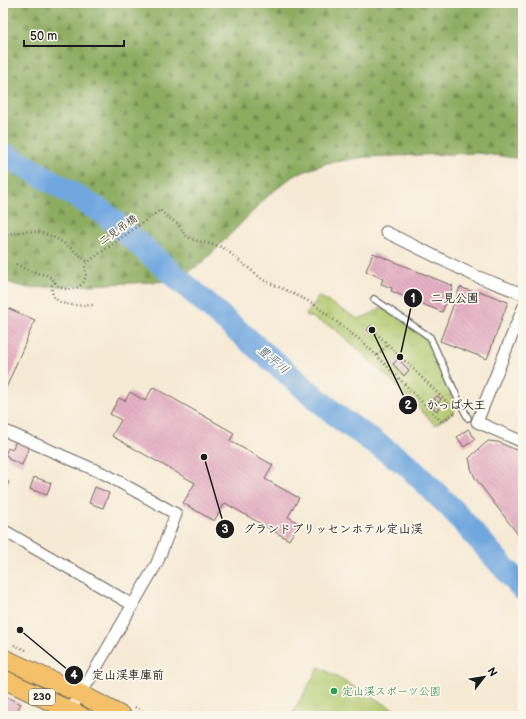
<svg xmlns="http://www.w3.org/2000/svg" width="526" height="719" font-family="'Balsamiq Sans','Klee One',sans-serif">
<defs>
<pattern id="grass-tufts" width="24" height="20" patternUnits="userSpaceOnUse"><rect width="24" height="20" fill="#b1c86d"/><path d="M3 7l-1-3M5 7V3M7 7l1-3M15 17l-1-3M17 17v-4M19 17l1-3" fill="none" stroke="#98ab5e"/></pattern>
<pattern id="forest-firs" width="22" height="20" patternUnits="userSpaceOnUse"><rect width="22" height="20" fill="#8cac60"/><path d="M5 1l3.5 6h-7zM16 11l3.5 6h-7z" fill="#728b4e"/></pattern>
<pattern id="building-back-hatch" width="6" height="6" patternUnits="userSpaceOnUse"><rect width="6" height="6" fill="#e6b1c5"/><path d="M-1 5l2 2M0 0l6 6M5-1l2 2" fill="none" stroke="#c598a9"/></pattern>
</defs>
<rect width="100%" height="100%" fill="#fbf7ec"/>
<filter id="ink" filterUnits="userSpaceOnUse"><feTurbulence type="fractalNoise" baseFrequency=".025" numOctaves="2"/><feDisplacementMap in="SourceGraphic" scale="8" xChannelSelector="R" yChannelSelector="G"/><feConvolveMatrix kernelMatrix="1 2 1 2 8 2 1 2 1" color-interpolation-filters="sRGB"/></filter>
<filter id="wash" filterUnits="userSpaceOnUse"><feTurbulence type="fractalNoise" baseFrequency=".012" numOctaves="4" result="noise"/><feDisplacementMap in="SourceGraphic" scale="16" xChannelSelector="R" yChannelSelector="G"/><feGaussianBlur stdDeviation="0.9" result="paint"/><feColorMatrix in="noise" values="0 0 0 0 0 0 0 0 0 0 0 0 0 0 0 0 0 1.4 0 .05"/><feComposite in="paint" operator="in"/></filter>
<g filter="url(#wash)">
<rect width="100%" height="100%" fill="#f6ead5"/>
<path fill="url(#grass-tufts)" stroke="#667244" d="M 319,296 L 358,319 L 371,314 L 382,307 L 427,339 L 455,403 L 454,412 L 435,425 L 386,375 L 334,328 L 306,315 Z"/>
<path fill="url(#forest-firs)" stroke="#54643e" d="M 3,3 L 523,3 L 523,159 L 477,153 L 366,157 L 327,163 L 293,176 L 269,195 L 202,263 L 173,281 L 27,288 L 3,281 Z"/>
<path fill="#b1c86d" stroke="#667244" d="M 319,667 L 406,716 L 291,716 Z"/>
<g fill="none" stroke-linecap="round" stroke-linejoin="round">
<path stroke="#71a7df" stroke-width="24" d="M 3,154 L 31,169 L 104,213 L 225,320 L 342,420 L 406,464 L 452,509 L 523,589"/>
</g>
<g id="blocks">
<g fill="url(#building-back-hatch)">
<path d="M 373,253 L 453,286 L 442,312 L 391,291 L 392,288 L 381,284 L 383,279 L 366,271 Z"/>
<path d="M 460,287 L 478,294 L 479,291 L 508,302 L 487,359 L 440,341 Z"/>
<path d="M 3,306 L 35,320 L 3,395 Z"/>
<path d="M 371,325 L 376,329 L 372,334 L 367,330 Z"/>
<path d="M 398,359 L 409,370 L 404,376 L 393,364 Z"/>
<path d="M 153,387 L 234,433 L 230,441 L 273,465 L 265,479 L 299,498 L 288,517 L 299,523 L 289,540 L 225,503 L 214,521 L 183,503 L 195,483 L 112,436 L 121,420 L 110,414 L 119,398 L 125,401 L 130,392 L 145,401 Z"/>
<path d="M 437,396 L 441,399 L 438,403 L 434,399 Z"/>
<path d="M 436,404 L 439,408 L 437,411 L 433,408 Z"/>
<path d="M 468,429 L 475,439 L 464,447 L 457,437 Z"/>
<path d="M 16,441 L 29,447 L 22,465 L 8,459 L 9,457 L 5,455 L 8,448 L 12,450 Z"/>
<path d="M 488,441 L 498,442 L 523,453 L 523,541 L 475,478 L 471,468 L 469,458 Z"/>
<path d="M 34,477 L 51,483 L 47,495 L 30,489 Z"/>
<path d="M 3,480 L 9,482 L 3,494 Z"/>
<path d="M 95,487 L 109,493 L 103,508 L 89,503 Z"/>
<path d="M 3,695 L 21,704 L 14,716 L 3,716 Z"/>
<path d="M 523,709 L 523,716 L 515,716 Z"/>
</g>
</g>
</g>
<g filter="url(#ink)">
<use href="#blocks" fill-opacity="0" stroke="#68645d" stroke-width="1"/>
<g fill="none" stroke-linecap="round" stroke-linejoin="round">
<g stroke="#68645d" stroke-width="8">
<path id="service" d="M 374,299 L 430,337 L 459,401 L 468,418"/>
</g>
<g stroke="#68645d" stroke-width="13">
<g id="minor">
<path d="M 386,232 L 473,275 L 523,294"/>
<path d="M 523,308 L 477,422 L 523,442"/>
<path d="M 3,430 L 107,475 L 176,514 L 157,563 L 88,682 L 70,710"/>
<path d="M 3,530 L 133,605"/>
</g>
</g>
<g stroke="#68645d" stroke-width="20">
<g id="trunk">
<path d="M 3,658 L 81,694 L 122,716"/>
<path d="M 3,679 L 81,716"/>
</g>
</g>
<g stroke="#68645d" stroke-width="2.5" stroke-dasharray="1 3" stroke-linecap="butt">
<path d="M 3,236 C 40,223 61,239 88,262"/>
<path d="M 16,264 C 23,268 29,271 36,273 C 40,274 45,274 48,276 C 54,279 56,286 62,288 C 79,293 89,281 85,266 L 88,262 L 160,210 L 166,216 L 178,224 L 185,235 L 191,239 L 222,247 L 230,253 L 263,280 L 288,291 L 312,303 L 364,343 L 442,422 L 455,413"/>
<path d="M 55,282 L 52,285 C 49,309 79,305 95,305"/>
<path d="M 376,333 L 450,405"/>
<path d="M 377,355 L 388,345"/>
<path d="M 14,645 L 28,651"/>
<path d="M 135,707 L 152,716"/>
</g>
<use href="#service" stroke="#fff" stroke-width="5.5"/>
<use href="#minor" stroke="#fff" stroke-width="11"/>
<use href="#trunk" stroke="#f4c16a" stroke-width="18"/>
</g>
</g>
<circle fill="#2e9e5b" stroke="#fbf7ec" stroke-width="1.5" cx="334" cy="691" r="4"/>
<g text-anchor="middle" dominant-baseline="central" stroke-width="3.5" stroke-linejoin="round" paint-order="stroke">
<rect fill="#fbf7ec" stroke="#5f5e5a" stroke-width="1" x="29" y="689" width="26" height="16" rx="3"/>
<g font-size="10" font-weight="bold" fill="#1c1c1c">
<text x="42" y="697">230</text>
</g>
<g font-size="11" fill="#1c1c1c" stroke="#fbf7ec">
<text transform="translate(118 230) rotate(-35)">二見吊橋</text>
</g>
<g font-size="11" fill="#27864d" stroke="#fbf7ec" text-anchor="start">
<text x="342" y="691">定山渓スポーツ公園</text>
</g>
<g font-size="12" font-style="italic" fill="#425b74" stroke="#fbf7ec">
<text transform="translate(273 360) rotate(41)">豊平川</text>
</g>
</g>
<path fill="none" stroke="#1c1c1c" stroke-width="1.5" d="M400 357L413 298M372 330L408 405M204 457L225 529M20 630L74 675"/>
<g fill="#1c1c1c" stroke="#fbf7ec" stroke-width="1.5">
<circle cx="400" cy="357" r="4"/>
<circle cx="372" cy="330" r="4"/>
<circle cx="204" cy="457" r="4"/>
<circle cx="20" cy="630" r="4"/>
<circle cx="413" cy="298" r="10"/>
<circle cx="408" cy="405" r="10"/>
<circle cx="225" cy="529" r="10"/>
<circle cx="74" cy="675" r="10"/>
</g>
<g font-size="12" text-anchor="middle" font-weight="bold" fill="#fff">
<text x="413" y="302">1</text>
<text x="408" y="409">2</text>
<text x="225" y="533">3</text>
<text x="74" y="679">4</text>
</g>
<g font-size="12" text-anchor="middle" font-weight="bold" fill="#1c1c1c" stroke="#fbf7ec" stroke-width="3.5" stroke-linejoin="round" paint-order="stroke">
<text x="455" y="302">二見公園</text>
<text x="456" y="409">かっぱ大王</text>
<text x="333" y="533">グランドブリッセンホテル定山渓</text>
<text x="128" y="679">定山渓車庫前</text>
</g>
<rect width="526" height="719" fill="none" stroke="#fbf7ec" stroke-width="16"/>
<g transform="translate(484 677) rotate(59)" stroke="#fbf7ec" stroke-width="3" paint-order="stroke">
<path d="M0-3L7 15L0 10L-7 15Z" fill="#1c1c1c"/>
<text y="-6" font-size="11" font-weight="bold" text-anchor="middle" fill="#1c1c1c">N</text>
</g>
<path d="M24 40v6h100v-6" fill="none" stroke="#1c1c1c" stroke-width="2"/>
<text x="30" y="40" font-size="12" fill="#1c1c1c" stroke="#fbf7ec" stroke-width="3" paint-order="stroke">50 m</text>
</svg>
